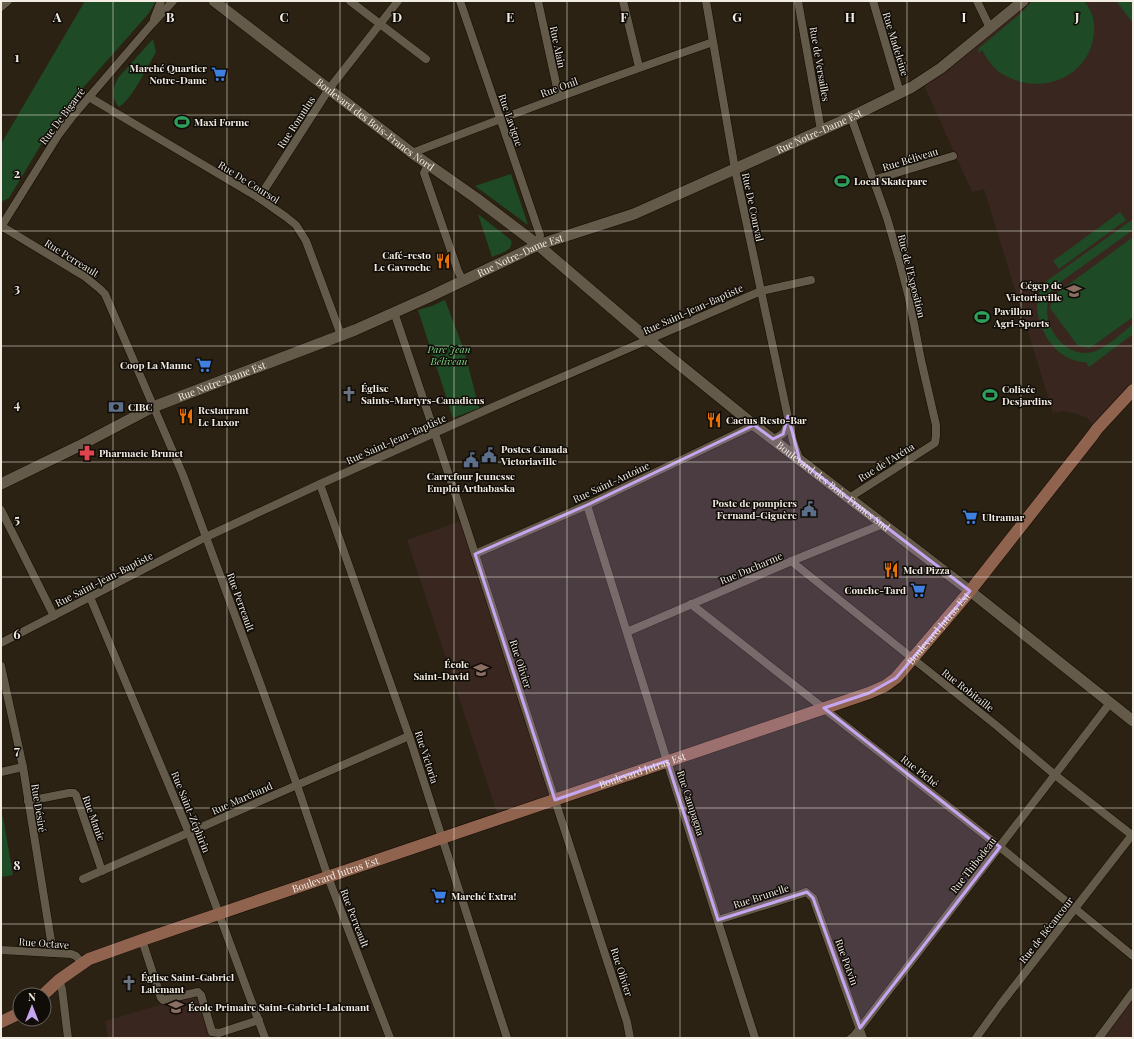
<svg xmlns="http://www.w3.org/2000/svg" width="1134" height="1039" font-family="'Playfair Display',serif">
<rect width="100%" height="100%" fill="#2b2214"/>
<g fill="#38261f">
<path d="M 1023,1 L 1133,1 L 1133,390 L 1097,429 L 1087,418 L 1074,413 L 1064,411 L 1053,413 L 984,189 L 972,192 L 922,81 Z"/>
<path d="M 464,520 L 555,800 L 499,819 L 407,540 Z"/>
<path d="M 197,994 L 211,1038 L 108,1038 L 105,1021 Z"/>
<path d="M 1133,994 L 1133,1038 L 1102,1038 Z"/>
</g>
<g fill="#1e4b25">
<path d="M 85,1 L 156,1 L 149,13 L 81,90 L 51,128 L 9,198 L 1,202 L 1,144 Z"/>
<path d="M 1032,1 L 1084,1 C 1092,11 1095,19 1094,32 C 1092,70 1053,92 1018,81 C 1012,79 1005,76 999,72 C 992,66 986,58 982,50 L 979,53 L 978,49 L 1021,13 Z"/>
<path d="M 1116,1 L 1133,1 L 1133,23 Z"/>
<path d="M 153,39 L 156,52 C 147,67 133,98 119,107 C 111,97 112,89 118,78 Z"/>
<path d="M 511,174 L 528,225 L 475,186 Z"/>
<path d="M 1120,212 L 1126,220 L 1059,269 L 1053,261 Z"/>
<path d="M 478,214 L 511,240 C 514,251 500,253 492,257 Z"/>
<path d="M 1133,219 L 1133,230 L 1052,288 C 1049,295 1047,304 1047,312 C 1048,334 1069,358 1092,352 C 1104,350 1123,332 1133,324 L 1133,334 L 1089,367 L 1086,362 C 1083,362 1079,362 1077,361 C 1054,356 1038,329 1037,307 C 1037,302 1039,296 1040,291 L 1037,288 Z"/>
<path d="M 1133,237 L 1133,317 L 1090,348 L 1078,346 L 1050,308 L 1053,296 Z"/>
<path d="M 445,300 L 464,350 L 479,408 L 453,418 L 418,310 L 432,306 Z"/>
<path d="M 1,817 L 3,817 L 13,875 L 1,877 Z"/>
</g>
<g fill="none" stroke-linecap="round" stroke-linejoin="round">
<g stroke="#140b01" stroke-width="9">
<g id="minor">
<path d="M 350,1 L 426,59"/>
<path d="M 460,1 L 540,235 L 538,245"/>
<path d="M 538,1 L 559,97"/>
<path d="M 623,1 L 639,67"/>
<path d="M 706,1 L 735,169 L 793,441 L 800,461"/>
<path d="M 798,1 L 821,130"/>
<path d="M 873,1 L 900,93"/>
<path d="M 977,1 L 990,28"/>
<path d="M 1,7 L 8,1"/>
<path d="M 154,19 L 161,1"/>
<path d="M 89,97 L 259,198 L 286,217 L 296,225 L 306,241 L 341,335"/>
<path d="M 412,153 C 512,114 612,77 713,42"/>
<path d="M 428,165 L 424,173 L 458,271 L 463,281"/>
<path d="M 873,180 L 953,156"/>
<path d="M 259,198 L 329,89 L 398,1"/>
<path d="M 1,226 L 84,276 L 100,289 L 105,294 L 183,475 L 256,672 L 297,785 L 328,877 L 390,1038"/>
<path d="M 1,227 L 59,134 L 72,117 L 151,25 L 173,1"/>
<path d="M 394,312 L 464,520 L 627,1022 L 630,1038"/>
<path d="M 773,439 C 784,434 786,433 787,421"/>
<path d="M 320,484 L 409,736 L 507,1038"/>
<path d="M 849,498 L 935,443 L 936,436 L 936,425 L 921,360 L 909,298 L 900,263 L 887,218 L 851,117"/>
<path d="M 587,505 L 667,761 L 755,1038"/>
<path d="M 1,510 L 54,616"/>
<path d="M 475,554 L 587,505 L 754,425"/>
<path d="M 791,561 L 997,726 L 1055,775 L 1132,835 L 1000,1005 L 976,1038"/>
<path d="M 90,597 L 189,833 L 265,1038"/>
<path d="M 691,604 L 1000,847 L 1133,956"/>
<path d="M 627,632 L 799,558 L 883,524"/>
<path d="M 1,643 L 206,537 L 320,484 L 486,410 L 761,291 L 811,280"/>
<path d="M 1,666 L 23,767 L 53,953"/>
<path d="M 1,772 L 23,767"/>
<path d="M 28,801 L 69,793 L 74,793 L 76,795 L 102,871"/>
<path d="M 83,879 L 409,736"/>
<path d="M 718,920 L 801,894 L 806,892 L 813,898 L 863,1038"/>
<path d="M 142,940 L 161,998 L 163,1000 L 198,992 L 201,995 L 212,1032 L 219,1033 L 259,1020"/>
<path d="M 1,950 L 71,954 L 76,956 L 82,963"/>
<path d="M 59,980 L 62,989 L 68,1038"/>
<path d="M 851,1038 L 854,1036 L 1110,703"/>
<path d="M 1099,1038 L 1133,992"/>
</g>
</g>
<g stroke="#140b01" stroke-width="12">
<g id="tertiary">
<path id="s1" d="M 214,1 L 412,153 L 476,198 L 538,245 L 649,340 L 754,425 L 970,591 L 1133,721"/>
<path id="s2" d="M 1,484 L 79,446 L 153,407 L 355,330 L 429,297 L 538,245 L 634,214 L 851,117 L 912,87 L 941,68 L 1023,1"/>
</g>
</g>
<g stroke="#140b01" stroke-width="13">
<g id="secondary">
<path id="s3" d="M 43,995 L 59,980 L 89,959 L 142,940 L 869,693 L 885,686 L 896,678 L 970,591 L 1092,436 L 1097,429 L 1133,390"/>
<path d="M 1,1022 L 20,1013"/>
</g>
</g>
<use href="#minor" stroke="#645a4a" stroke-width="8"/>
<use href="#tertiary" stroke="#645a4a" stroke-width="11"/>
<use href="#secondary" stroke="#90634f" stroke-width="12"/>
</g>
<path fill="#c6a6f0" fill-opacity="0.2" stroke="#c6a6f0" stroke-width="3" stroke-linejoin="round" d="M 788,416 L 800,461 L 970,591 L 896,678 L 869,693 L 824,708 L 1000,847 L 860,1028 L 813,898 L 807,892 L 718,920 L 667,761 L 555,800 L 475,554 L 587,505 L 754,425 L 773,439 L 783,434 Z"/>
<path fill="none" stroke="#f2ece3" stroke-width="1" stroke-opacity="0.55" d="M 113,1 L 113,1038M 227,1 L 227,1038M 340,1 L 340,1038M 454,1 L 454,1038M 567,1 L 567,1038M 680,1 L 680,1038M 794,1 L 794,1038M 907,1 L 907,1038M 1021,1 L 1021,1038M 1,115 L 1133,115M 1,231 L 1133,231M 1,346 L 1133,346M 1,462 L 1133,462M 1,577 L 1133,577M 1,693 L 1133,693M 1,808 L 1133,808M 1,924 L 1133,924"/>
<defs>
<g id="supermarket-bare" transform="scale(1.2)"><path d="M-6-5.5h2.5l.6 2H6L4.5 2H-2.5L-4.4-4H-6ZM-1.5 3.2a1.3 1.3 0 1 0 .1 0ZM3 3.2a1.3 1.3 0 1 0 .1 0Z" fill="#3f7fe0" stroke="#100c07" stroke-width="2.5" paint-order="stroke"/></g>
<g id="stadium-bare" transform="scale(1.2)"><path d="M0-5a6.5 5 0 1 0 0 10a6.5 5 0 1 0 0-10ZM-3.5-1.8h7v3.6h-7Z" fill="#2e9e5b" stroke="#100c07" stroke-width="2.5" paint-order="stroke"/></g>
<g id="restaurant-bare" transform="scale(1.2)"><path d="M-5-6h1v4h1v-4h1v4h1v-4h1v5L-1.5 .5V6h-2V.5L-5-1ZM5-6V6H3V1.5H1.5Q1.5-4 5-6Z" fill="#e8710a" stroke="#100c07" stroke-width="2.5" paint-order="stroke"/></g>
<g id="university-bare" transform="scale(1.2)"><path d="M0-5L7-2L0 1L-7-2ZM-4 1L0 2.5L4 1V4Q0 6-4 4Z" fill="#8d6e63" stroke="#100c07" stroke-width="2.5" paint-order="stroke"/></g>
<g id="church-bare" transform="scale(1.2)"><path d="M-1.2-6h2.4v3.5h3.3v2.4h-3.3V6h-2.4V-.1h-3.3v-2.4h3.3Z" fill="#6b7280" stroke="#100c07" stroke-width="2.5" paint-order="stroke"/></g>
<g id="bank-bare" transform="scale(1.2)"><path d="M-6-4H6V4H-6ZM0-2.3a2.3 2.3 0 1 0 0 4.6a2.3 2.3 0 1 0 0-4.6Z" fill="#5c6f8a" stroke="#100c07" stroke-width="2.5" paint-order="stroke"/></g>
<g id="pharmacy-bare" transform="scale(1.2)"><path d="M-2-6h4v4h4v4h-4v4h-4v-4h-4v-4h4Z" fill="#e0444e" stroke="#100c07" stroke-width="2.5" paint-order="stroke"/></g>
<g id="civic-bare" transform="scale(1.2)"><path d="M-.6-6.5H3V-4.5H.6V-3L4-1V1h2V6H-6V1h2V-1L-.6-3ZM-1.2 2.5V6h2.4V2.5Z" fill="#5c6f8a" stroke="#100c07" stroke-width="2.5" paint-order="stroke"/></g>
<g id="school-bare" transform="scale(1.2)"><path d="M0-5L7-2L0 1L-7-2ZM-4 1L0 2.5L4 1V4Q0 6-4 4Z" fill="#8d6e63" stroke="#100c07" stroke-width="2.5" paint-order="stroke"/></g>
</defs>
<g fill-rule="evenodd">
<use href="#supermarket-bare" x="219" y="74"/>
<use href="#stadium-bare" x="182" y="122"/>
<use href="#stadium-bare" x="842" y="181"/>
<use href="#restaurant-bare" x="443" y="261"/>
<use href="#university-bare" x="1074" y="291"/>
<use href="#stadium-bare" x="982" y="317"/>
<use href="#supermarket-bare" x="204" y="365"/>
<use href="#church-bare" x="349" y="394"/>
<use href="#stadium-bare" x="990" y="395"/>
<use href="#bank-bare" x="116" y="407"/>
<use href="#restaurant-bare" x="186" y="416"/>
<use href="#restaurant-bare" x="714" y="420"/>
<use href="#pharmacy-bare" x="87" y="453"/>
<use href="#civic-bare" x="489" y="455"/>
<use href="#civic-bare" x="471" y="460"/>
<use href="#civic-bare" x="809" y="509"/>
<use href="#supermarket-bare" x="970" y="517"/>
<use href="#restaurant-bare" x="891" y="570"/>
<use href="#supermarket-bare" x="918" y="590"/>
<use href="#school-bare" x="481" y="670"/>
<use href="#supermarket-bare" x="439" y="896"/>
<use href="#church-bare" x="129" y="983"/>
<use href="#school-bare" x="176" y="1007"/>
</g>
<g text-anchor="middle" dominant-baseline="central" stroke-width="3" stroke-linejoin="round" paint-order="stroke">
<g font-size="10" fill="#f2ece3" stroke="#100c07">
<text transform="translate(896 44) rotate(73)">Rue Madeleine</text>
<text transform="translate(558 47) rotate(78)">Rue Alain</text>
<text transform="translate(820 64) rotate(80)">Rue de Versailles</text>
<text transform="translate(559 87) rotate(-20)">Rue Onil</text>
<text transform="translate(62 116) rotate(-53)">Rue De Bigarré</text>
<text transform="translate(511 120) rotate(71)">Rue Lavigne</text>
<text transform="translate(296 122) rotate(-57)">Rue Romulus</text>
<text stroke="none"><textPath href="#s1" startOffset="203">Boulevard des Bois-Francs Nord</textPath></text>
<text stroke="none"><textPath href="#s2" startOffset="892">Rue Notre-Dame Est</textPath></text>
<text transform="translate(910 159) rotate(-17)">Rue Béliveau</text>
<text transform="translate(249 182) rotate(32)">Rue De Coursol</text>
<text transform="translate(753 207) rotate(78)">Rue De Courval</text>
<text stroke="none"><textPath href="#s2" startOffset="568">Rue Notre-Dame Est</textPath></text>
<text transform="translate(72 258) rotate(32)">Rue Perreault</text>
<text transform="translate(912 276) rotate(76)">Rue de l'Exposition</text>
<text transform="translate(693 309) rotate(-24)">Rue Saint-Jean-Baptiste</text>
<text stroke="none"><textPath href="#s2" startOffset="244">Rue Notre-Dame Est</textPath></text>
<text transform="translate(396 439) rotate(-24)">Rue Saint-Jean-Baptiste</text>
<text transform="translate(886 462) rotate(-32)">Rue de l'Aréna</text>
<text transform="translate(611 482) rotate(-25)">Rue Saint-Antoine</text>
<text stroke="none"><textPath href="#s1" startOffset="787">Boulevard des Bois-Francs Sud</textPath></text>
<text transform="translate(751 568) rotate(-23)">Rue Ducharme</text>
<text transform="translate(104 579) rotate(-27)">Rue Saint-Jean-Baptiste</text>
<text transform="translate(241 602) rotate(70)">Rue Perreault</text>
<text stroke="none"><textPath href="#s3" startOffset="979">Boulevard Jutras Est</textPath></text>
<text transform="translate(521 664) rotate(72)">Rue Olivier</text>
<text transform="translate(968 690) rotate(38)">Rue Robitaille</text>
<text transform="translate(427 757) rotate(72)">Rue Victoria</text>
<text stroke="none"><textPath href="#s3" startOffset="643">Boulevard Jutras Est</textPath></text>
<text transform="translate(920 771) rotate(38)">Rue Piché</text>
<text transform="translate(242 798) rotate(-24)">Rue Marchand</text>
<text transform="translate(691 803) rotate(72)">Rue Campagna</text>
<text transform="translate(39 808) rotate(81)">Rue Désiré</text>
<text transform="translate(191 812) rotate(68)">Rue Saint-Zéphirin</text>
<text transform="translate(94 818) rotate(70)">Rue Manic</text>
<text transform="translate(973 865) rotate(-52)">Rue Thibodeau</text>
<text stroke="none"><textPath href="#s3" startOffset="319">Boulevard Jutras Est</textPath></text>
<text transform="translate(761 896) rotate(-18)">Rue Brunelle</text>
<text transform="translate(355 918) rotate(69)">Rue Perreault</text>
<text transform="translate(1046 930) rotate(-52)">Rue de Bécancour</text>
<text transform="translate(44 943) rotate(4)">Rue Octave</text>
<text transform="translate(847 962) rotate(70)">Rue Potvin</text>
<text transform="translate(622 972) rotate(72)">Rue Olivier</text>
</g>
<g font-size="10" font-weight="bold" fill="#f2ece3" stroke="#100c07" text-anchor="start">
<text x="207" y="68" text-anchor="end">Marché Quartier<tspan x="207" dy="12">Notre-Dame</tspan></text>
<text x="194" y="122">Maxi Forme</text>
<text x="854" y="181">Local Skateparc</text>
<text x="431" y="255" text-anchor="end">Café-resto<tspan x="431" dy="12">Le Gavroche</tspan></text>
<text x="1062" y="285" text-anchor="end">Cégep de<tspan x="1062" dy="12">Victoriaville</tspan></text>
<text x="994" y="311">Pavillon<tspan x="994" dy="12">Agri-Sports</tspan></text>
<text x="192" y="365" text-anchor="end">Coop La Manne</text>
<text x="361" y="388">Église<tspan x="361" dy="12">Saints-Martyrs-Canadiens</tspan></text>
<text x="1002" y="389">Colisée<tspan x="1002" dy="12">Desjardins</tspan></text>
<text x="128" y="407">CIBC</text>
<text x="198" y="410">Restaurant<tspan x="198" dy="12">Le Luxor</tspan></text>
<text x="726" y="420">Cactus Resto-Bar</text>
<text x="501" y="449">Postes Canada<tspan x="501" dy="12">Victoriaville</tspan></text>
<text x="99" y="453">Pharmacie Brunet</text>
<text x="471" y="476" text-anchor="middle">Carrefour Jeunesse<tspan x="471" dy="12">Emploi Arthabaska</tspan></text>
<text x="797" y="503" text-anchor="end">Poste de pompiers<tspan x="797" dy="12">Fernand-Giguère</tspan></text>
<text x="982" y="517">Ultramar</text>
<text x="903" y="570">Med Pizza</text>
<text x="906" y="590" text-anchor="end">Couche-Tard</text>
<text x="469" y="664" text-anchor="end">École<tspan x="469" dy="12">Saint-David</tspan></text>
<text x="451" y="896">Marché Extra!</text>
<text x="141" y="977">Église Saint-Gabriel<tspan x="141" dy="12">Lalemant</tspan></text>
<text x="188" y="1007">École Primaire Saint-Gabriel-Lalemant</text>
</g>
<g font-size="10" font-style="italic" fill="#7dd789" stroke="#100c07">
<text x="449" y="349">Parc Jean<tspan x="449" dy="12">Béliveau</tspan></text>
</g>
</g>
<g font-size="13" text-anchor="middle" font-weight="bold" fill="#f2ece3" stroke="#100c07" stroke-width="3" stroke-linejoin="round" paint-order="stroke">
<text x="57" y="22">A</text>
<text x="170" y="22">B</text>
<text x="284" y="22">C</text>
<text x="397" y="22">D</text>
<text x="510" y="22">E</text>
<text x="624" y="22">F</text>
<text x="737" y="22">G</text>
<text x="850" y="22">H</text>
<text x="964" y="22">I</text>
<text x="1077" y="22">J</text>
<text x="17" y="62">1</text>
<text x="17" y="178">2</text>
<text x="17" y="293">3</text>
<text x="17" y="409">4</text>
<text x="17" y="524">5</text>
<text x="17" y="639">6</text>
<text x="17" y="755">7</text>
<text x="17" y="870">8</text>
</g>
<rect width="1134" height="1039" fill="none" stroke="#f2ece3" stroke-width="4"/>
<g transform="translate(32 1007)"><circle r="19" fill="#100c07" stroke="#6a665f"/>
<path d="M0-3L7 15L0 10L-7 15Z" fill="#c6a6f0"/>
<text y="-6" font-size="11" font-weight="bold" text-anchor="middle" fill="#f2ece3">N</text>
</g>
</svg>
